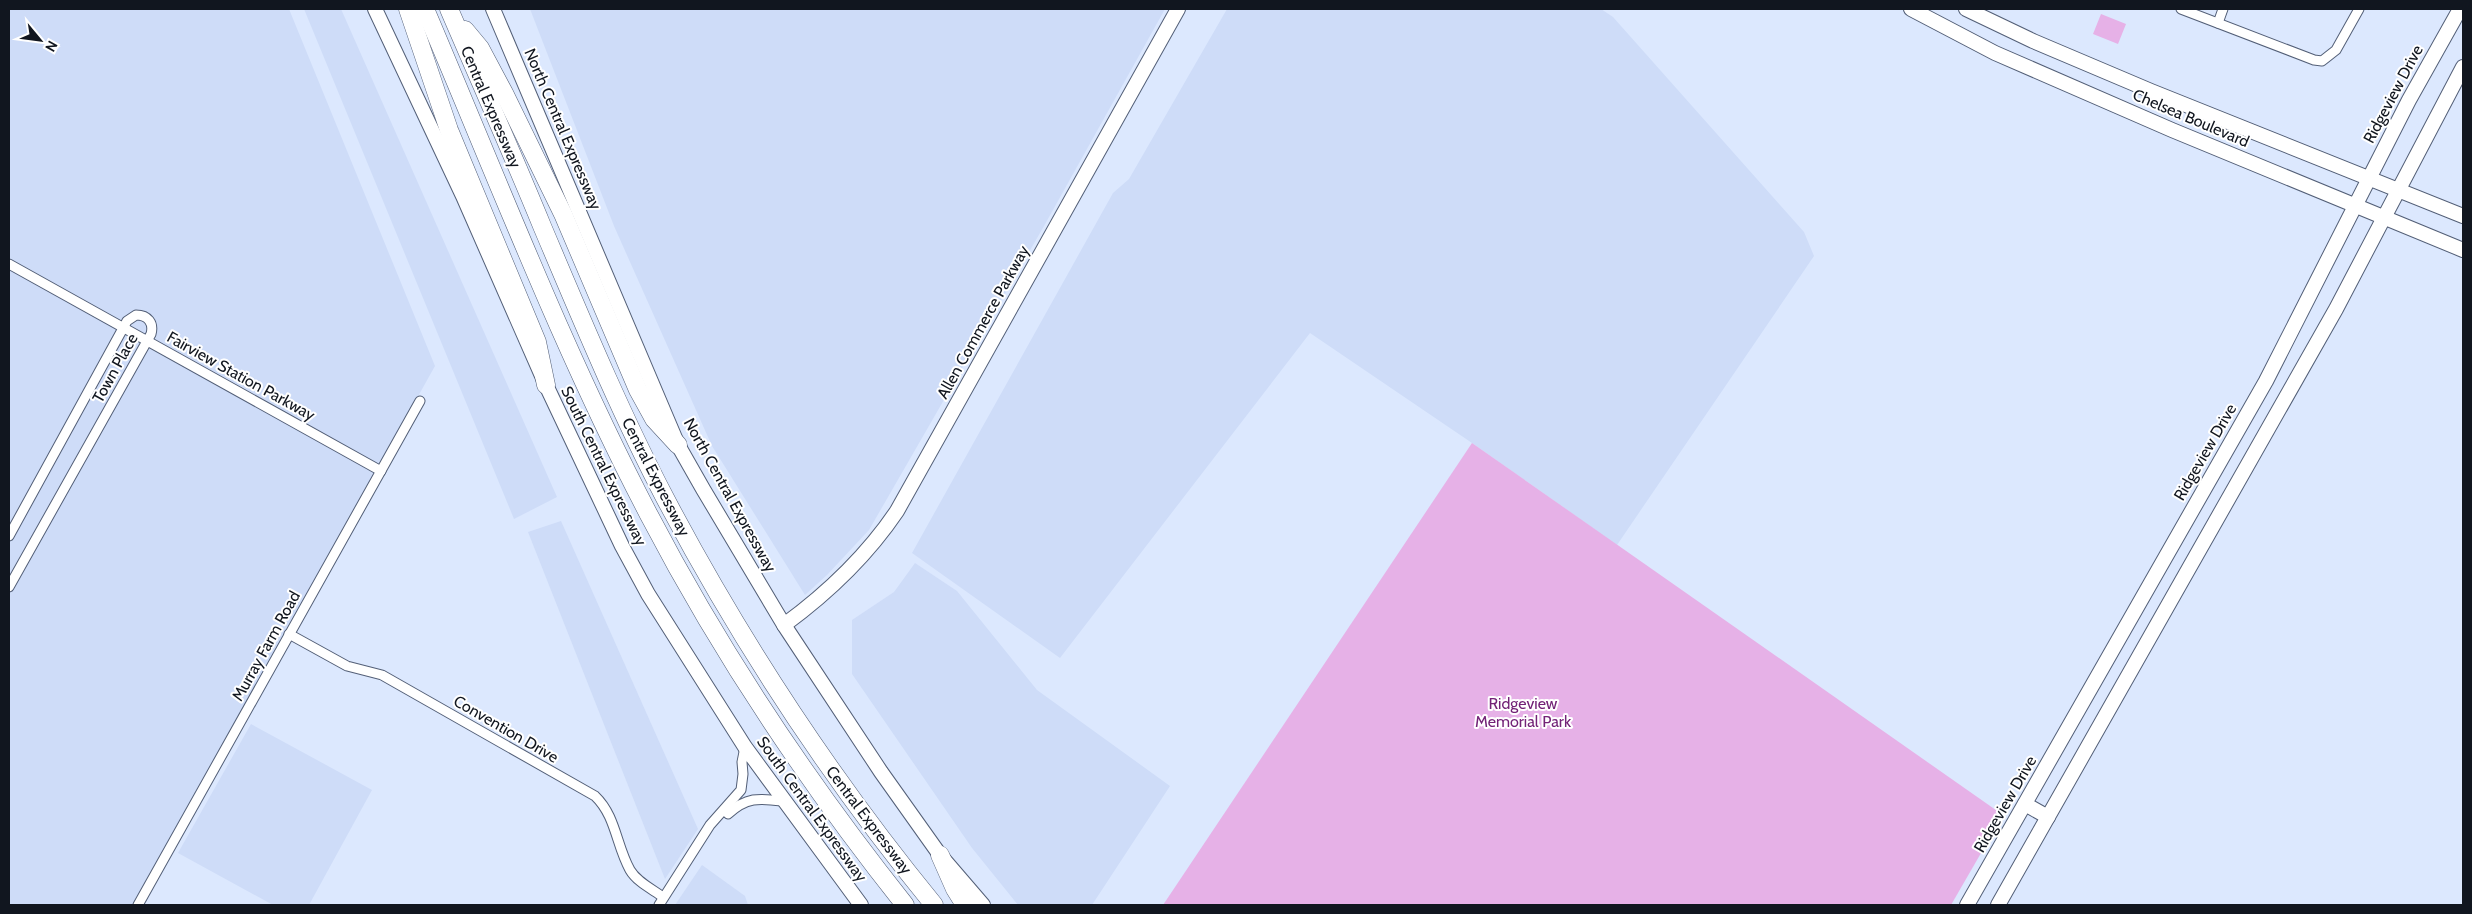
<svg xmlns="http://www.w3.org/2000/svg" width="2472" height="914" font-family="Cabin,sans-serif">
<rect width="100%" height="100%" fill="#dce8fe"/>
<g fill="#cedcf8">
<path d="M 9,9 L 289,9 L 435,366 L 133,905 L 9,905 Z"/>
<path d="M 304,9 L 341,9 L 557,497 L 514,519 Z"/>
<path d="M 530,9 L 1165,9 L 1044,226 L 869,530 L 827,575 L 805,595 L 712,446 L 614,226 Z"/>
<path d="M 1227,9 L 1601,9 L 1613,17 L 1804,232 L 1814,256 L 1617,545 L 1472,443 L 1310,333 L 1060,658 L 912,553 L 1113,193 L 1129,179 Z"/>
<path d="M 561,521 L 698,829 L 665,879 L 528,532 Z"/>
<path d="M 915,563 L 957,591 L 1037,690 L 1170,786 L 1092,905 L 1018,905 L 972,848 L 852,674 L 852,620 L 894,592 Z"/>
<path d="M 251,724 L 372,790 L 309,905 L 273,905 L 178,853 Z"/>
<path d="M 702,865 L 745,896 L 748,905 L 675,905 Z"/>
</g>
<g fill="#e6b1e7">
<path d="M 2101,14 L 2126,24 L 2118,44 L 2093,34 Z"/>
<path d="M 1472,443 L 2003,815 L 1951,905 L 1163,905 Z"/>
</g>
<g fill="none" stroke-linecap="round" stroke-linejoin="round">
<g stroke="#535f77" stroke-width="11">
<g id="street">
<path d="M 2181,9 L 2314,60 L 2322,61 L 2336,50 L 2359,9"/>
<path d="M 2218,23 L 2223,9"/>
<path d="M 9,264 L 381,471"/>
<path d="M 9,536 L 127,321 L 136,315 C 148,315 154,323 151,334 L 9,587"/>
<path d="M 289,634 L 347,666 L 382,675 L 595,796 C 616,816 616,845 630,870 C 637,882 652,889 663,897"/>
<path d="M 728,814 C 746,797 759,798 782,801"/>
<path d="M 138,905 L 420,401"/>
<path d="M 659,905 L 710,825 L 741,790 L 743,774 L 742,762 L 745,747"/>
</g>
</g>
<g stroke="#535f77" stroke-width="16">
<g id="secondary">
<path d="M 375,9 L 463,196 L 546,385 L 622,546 L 648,594 L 745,747 L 861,905"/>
<path d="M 493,9 L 678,445 L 703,489 L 784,625 L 881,772 L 940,855 L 983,905"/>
<path d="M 1911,9 L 1995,53 L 2172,130 L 2463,250"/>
<path d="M 1966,9 L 2033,41 L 2151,91 L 2463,216"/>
<path d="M 784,625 C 829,592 866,557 897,511 L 1178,9"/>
<path d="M 2025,804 L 2048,817"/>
<path d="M 1967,905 L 2266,381 L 2409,100 L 2460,9"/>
<path d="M 1998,905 L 2336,309 L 2463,67"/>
</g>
</g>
<g stroke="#535f77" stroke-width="19">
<g id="highway">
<path d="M 408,9 L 449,130 L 537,342 L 546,385"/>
<path d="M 425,9 C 497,178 564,353 649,515 C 721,653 808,783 905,905"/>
<path d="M 449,9 C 480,81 512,153 542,226 C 581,318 619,410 665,498 C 741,642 831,779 934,905"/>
<path d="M 465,30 L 480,48 L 504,93 L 563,214 L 638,390 L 654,419 L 678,445"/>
<path d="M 940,855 L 955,889 L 965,905"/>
</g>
</g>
<use href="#street" stroke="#fff" stroke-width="9"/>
<use href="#secondary" stroke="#fff" stroke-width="14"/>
<use href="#highway" stroke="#fff" stroke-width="18"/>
</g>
<g text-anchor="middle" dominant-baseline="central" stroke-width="4" stroke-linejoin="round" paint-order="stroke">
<g font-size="16" fill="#11161f" stroke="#fff">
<text transform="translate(2393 94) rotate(-62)">Ridgeview Drive</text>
<text transform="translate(491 107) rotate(67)">Central Expressway</text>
<text transform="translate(2191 118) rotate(23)">Chelsea Boulevard</text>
<text transform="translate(563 129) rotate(67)">North Central Expressway</text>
<text transform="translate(983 322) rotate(-61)">Allen Commerce Parkway</text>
<text transform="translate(115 368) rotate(-61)">Town Place</text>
<text transform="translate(241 376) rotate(29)">Fairview Station Parkway</text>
<text transform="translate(2205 452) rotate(-60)">Ridgeview Drive</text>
<text transform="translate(604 466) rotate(64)">South Central Expressway</text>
<text transform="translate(656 477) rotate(63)">Central Expressway</text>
<text transform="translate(730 495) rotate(61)">North Central Expressway</text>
<text transform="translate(266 646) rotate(-61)">Murray Farm Road</text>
<text transform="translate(506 729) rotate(30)">Convention Drive</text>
<text transform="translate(2005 804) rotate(-60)">Ridgeview Drive</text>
<text transform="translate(812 809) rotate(54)">South Central Expressway</text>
<text transform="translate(869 820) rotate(53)">Central Expressway</text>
</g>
<g font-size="16" fill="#732377" stroke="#fff">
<text x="1523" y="703">Ridgeview<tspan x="1523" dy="18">Memorial Park</tspan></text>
</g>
</g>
<rect width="2472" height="914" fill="none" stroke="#11161f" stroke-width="20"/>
<g transform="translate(40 40) rotate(119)" stroke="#ffffff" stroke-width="4" paint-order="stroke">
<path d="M0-4L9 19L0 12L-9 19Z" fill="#11161f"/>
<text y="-8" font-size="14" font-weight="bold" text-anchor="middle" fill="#11161f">N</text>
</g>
</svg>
